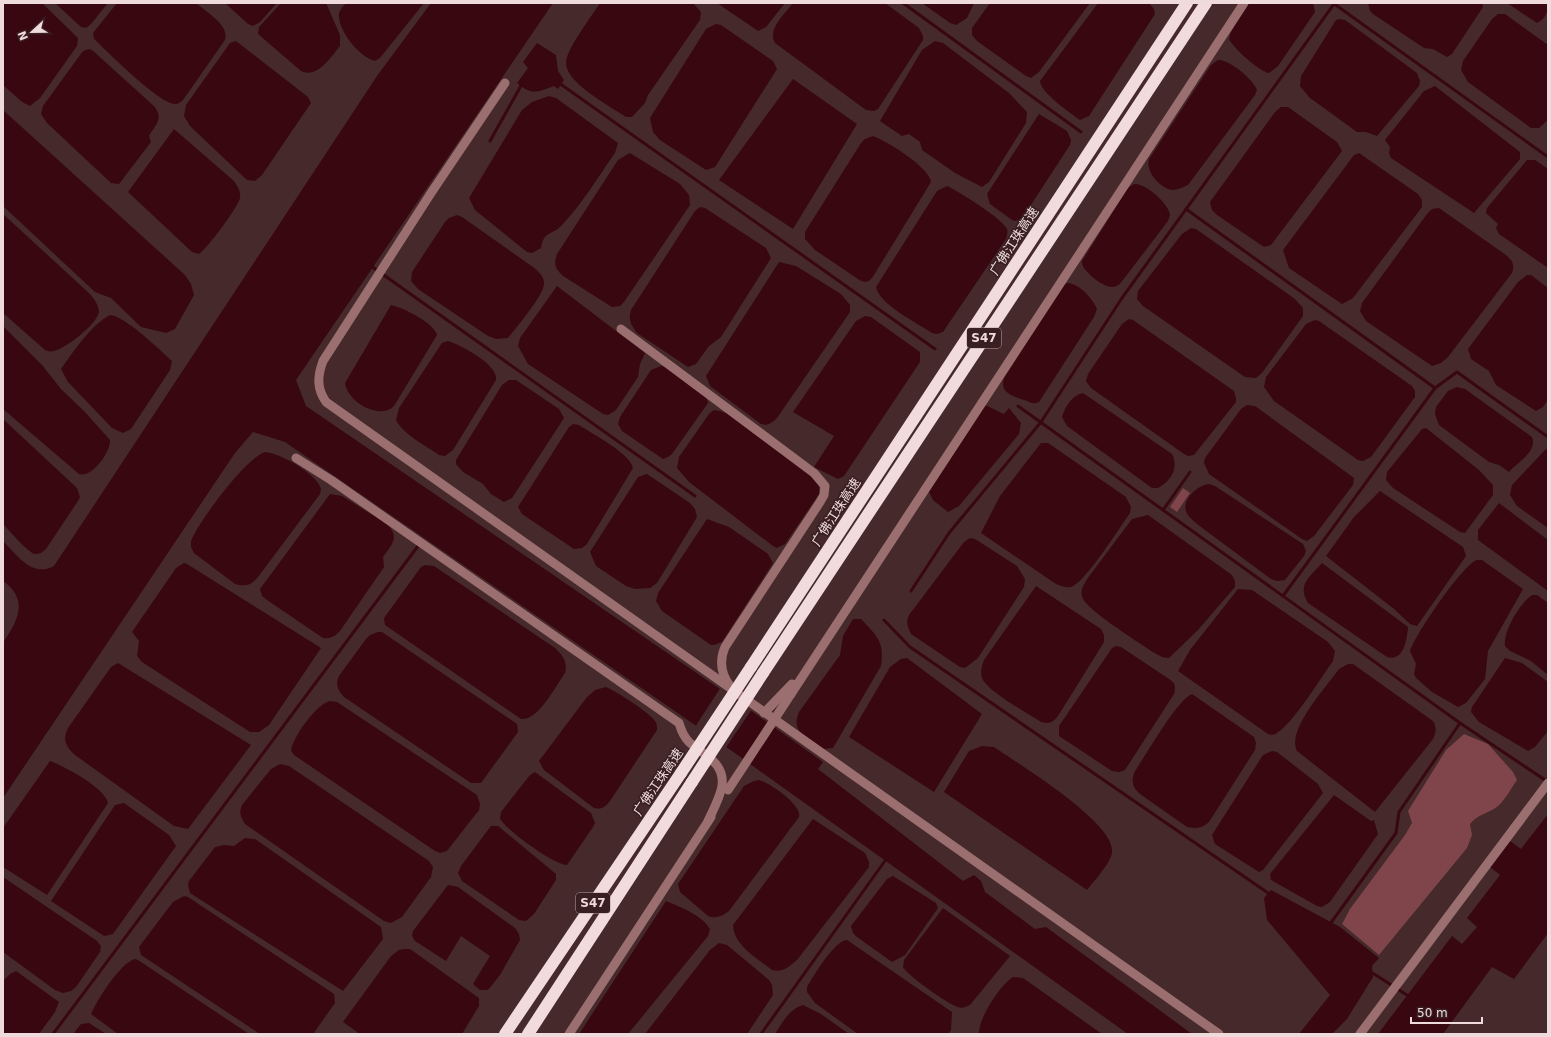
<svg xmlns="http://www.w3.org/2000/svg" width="1551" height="1037" font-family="'DejaVu Sans','Noto Sans SC',sans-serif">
<rect width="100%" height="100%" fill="#45292b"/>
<g fill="#7f454a">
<path d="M 1183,488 L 1190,493 L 1177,512 L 1170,507 Z"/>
<path d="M 1464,734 L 1488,744 L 1513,772 L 1517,780 C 1511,788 1506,799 1498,806 C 1488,814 1478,814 1470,824 L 1472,835 L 1467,848 L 1379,955 L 1342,924 L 1350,909 L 1405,835 L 1412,823 L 1408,811 L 1446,750 Z"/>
</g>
<g fill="#390710">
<path d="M 3,3 L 42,3 L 78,38 L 77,46 L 40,98 L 30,106 L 22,102 L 3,85 Z"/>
<path d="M 55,3 L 108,3 L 91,24 L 86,28 L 81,27 Z"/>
<path d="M 117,3 L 196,3 C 206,12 230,25 225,40 L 183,100 C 181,102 178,104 175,104 C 158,103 108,52 94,39 L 93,33 Z"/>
<path d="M 225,3 L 277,3 L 260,22 L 253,26 L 248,24 Z"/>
<path d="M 281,3 L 325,3 L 327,5 L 340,35 L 340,46 C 331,57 317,79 301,71 L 258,34 L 259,27 Z"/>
<path d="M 346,3 L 424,3 L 380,58 L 375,61 C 359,57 337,30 339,13 C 340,10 343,6 346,3 Z"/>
<path d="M 431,3 L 553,3 L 296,380 L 306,406 L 736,700 L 823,762 L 818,769 L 963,881 L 974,875 L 981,881 L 985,892 L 1035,929 L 1046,927 L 1192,1034 L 1128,1034 L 711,736 L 285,442 L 253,432 L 235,453 L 3,798 L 3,643 C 17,622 30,600 3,581 L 3,541 C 17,555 32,578 54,566 L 377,76 Z"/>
<path d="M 600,3 L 693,3 L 701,12 L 700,20 L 648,95 L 645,103 L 632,117 L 626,117 C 610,106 565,83 566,62 C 567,48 592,16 600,3 Z"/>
<path d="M 717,3 L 785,3 L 766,27 L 758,31 Z"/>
<path d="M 793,3 L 885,3 L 919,28 L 923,36 L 923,40 L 878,109 L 874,111 L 866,110 L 775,43 C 767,29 785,14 793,3 Z"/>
<path d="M 922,3 L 974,3 L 967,18 L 956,25 L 950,23 Z"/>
<path d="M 990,3 L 1090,3 L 1039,72 L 1031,78 L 1026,76 L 977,41 L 972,35 L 972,28 Z"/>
<path d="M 1098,3 L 1149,3 L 1154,9 L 1155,14 L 1089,116 L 1080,120 L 1077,118 C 1067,110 1041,93 1040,81 Z"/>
<path d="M 1249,3 L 1313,3 L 1315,12 L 1278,66 L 1269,73 C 1261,73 1232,47 1229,39 L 1231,32 Z"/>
<path d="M 1368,3 L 1482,3 L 1483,7 L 1452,54 L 1447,57 L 1433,49 L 1424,48 L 1373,14 L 1370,11 Z"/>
<path d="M 1507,3 L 1548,3 C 1548,11 1546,19 1537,23 Z"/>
<path d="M 1498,14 L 1505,14 L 1548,45 L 1548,120 L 1539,128 L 1531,128 L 1468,82 L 1461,70 L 1463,61 L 1492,19 Z"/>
<path d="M 1340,19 L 1345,20 L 1417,73 L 1420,81 L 1419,86 L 1377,136 L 1366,132 L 1357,132 L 1310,98 L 1300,86 L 1301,76 L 1336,20 Z"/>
<path d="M 716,24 L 721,25 L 773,61 L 777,69 L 715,167 L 706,170 L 660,140 L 653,132 L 650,118 L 706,29 Z"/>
<path d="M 236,41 L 308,97 L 311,103 L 262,175 L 255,181 L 247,180 L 190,126 L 184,116 L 186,105 L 230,43 Z"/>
<path d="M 935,41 L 943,43 L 1009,93 L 1027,112 L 1026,123 L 989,182 L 982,187 L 955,173 L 922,150 L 920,142 L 909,134 L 902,136 L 880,121 L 922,50 Z"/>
<path d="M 537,43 L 556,55 L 558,71 L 564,80 L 558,89 L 554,86 C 536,92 533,96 517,83 L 528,68 L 523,62 Z"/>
<path d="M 89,49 L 92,50 L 154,106 C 164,119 156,124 149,136 L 151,142 L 119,184 L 111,183 L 47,123 L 41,114 L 43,106 L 83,51 Z"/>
<path d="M 1218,60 C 1229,59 1254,80 1257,90 L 1255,95 L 1188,185 C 1183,187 1178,190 1173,190 C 1161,189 1145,172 1149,159 L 1211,65 Z"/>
<path d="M 793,79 L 857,124 L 793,229 L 719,180 Z"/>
<path d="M 1435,86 L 1520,152 L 1520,159 L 1474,213 L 1391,158 L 1389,153 L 1390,147 L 1385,140 L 1424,91 Z"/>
<path d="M 549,96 L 556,98 L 618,143 L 615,153 C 598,177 582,204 562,225 C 552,236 544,230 541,248 L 532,253 L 527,252 L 475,210 L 469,198 L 522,110 L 532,102 Z"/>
<path d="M 1281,107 L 1288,107 L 1337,142 L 1342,151 L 1274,241 L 1271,245 L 1264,247 L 1217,215 L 1212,210 L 1210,202 L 1275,112 Z"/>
<path d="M 3,110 L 185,275 L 191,284 L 194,295 L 175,329 L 166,333 L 141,327 L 111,298 L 95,292 L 3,206 Z"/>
<path d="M 1039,114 L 1067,131 L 1071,140 L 1070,145 L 1023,217 L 1016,221 L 1012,220 L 990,204 L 987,194 Z"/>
<path d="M 174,129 L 234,181 C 238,187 241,191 240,198 C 239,206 206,250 199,254 L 192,252 L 128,192 Z"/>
<path d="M 873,136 C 887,141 930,168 931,182 L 874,275 C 870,281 868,283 861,281 L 815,250 L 805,239 L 805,232 L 861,143 L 865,139 Z"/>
<path d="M 630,153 L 680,184 L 689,195 L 690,205 L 624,302 L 620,306 L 612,307 L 563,276 C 556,269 553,265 557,254 L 618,160 Z"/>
<path d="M 1359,153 L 1418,194 L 1422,200 L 1422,207 L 1353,298 L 1342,304 L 1289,268 L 1283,250 L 1354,155 Z"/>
<path d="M 1527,160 L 1535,160 L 1548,169 L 1548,268 L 1499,234 L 1496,228 L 1498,224 L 1486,213 L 1487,208 Z"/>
<path d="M 1134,184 C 1146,183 1169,204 1170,215 L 1168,221 L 1123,280 C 1120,284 1117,287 1112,287 C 1104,288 1080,270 1082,261 L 1128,188 Z"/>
<path d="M 947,186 C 957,190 1004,220 1007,229 C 1008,232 1007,236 1006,239 L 947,326 L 943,332 L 937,334 L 932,333 C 917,323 879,304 876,287 L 937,191 Z"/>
<path d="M 700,207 L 705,208 L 766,248 L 771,258 L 721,337 L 709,346 L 696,364 L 688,367 L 637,333 C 631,325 628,320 631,310 L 695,211 Z"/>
<path d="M 1439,208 L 1506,255 C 1512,260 1515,264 1512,273 L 1448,357 L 1441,363 L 1432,366 L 1366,321 L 1360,311 L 1362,303 L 1427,214 L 1432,209 Z"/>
<path d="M 3,214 L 90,294 C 94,299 98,304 99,311 C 99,323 65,349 54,351 C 50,352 48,351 45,350 L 3,313 Z"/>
<path d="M 457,215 L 462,217 L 533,267 C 538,271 544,276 544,283 C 545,294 516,328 508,338 L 496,339 L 488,336 L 418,289 L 411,281 L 412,272 L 445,222 L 449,218 Z"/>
<path d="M 1191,228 L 1196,229 L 1295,299 L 1303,308 L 1303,316 L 1262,373 L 1256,378 L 1245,377 L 1143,306 L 1137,299 L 1138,291 L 1182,234 Z"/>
<path d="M 779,262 L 796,266 L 841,294 L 850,305 L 850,312 L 777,418 C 772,423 768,426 761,424 L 710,386 L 706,376 Z"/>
<path d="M 1527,275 L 1531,275 L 1548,288 L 1548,400 L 1543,407 L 1536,411 L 1496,385 L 1489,371 L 1471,359 L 1468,349 L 1518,282 Z"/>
<path d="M 1067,283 C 1079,283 1093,299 1097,309 L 1094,317 L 1039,402 C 1032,405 1031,402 1024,400 C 1013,396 999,393 1004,378 L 1063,286 Z"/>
<path d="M 557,286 L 645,353 L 640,364 L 638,377 L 616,410 L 608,415 L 603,414 L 528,364 L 518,346 L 520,338 Z"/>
<path d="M 391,305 C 404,308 434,323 437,335 L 394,406 C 379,421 347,401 345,383 Z"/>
<path d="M 110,315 C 125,316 160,350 172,361 L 170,370 L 131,429 L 123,433 L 112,428 L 68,382 L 61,369 C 73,352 91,325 110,315 Z"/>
<path d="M 865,316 L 871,317 L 920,352 L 920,362 L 844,476 L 838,479 L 814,467 L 834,436 L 793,412 L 856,321 Z"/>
<path d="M 1129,319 L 1133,320 L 1234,391 L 1236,398 L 1236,402 L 1194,455 L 1188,456 L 1184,454 L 1091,388 L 1086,381 L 1088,374 L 1122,324 Z"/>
<path d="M 1315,320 L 1319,321 L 1412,386 L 1415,391 L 1415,397 L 1371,457 L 1363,461 L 1358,460 L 1274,401 L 1264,387 L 1266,377 L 1306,324 Z"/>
<path d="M 3,326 L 42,365 L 61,389 L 84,411 L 110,440 C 111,452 91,479 79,474 L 3,409 Z"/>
<path d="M 448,341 C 461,345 499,365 496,380 L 453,450 L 445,456 L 439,455 C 425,445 404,435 396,420 L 399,408 L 442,343 Z"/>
<path d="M 661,366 L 667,367 L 706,396 L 708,403 L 672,454 L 668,457 L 663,459 L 622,431 L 618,424 L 620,417 L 651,370 Z"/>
<path d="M 509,380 L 516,380 L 559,409 L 564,418 L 512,498 L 504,502 L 491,494 L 483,484 L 463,472 L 456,464 L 456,460 L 502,385 Z"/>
<path d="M 1457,387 L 1465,389 L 1532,437 C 1538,451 1517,463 1509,472 L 1499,465 L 1489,462 L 1439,425 L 1435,414 L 1436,407 L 1448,391 Z"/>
<path d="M 1083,393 L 1172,454 C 1179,468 1171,481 1158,488 L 1152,488 L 1067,426 L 1062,417 C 1065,407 1072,395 1083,393 Z"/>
<path d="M 985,405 L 1004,414 L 1009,408 L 1021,423 L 1019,434 L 959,506 L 948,512 L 933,500 L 929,492 Z"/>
<path d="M 1247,405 L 1255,406 L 1354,478 L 1353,485 L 1314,536 L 1307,541 L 1302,539 L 1209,474 L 1204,463 L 1205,458 L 1241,409 Z"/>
<path d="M 714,410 L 720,411 L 728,414 L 814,479 L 819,486 L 819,494 L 785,544 L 777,548 L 773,546 L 689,482 L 677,468 L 679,457 L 709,414 Z"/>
<path d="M 3,419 L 77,488 L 80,497 L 78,501 L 46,549 C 43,552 40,554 35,554 C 27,552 10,531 3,524 Z"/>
<path d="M 573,424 L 579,425 C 591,433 631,454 633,468 L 587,544 L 582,548 L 574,549 L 522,514 L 518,507 L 569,427 Z"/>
<path d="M 1426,428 L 1479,470 L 1493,485 L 1493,495 L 1465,533 L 1460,532 L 1393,488 L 1386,480 L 1387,472 L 1422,429 Z"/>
<path d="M 1041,443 L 1048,443 L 1126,497 L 1131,507 L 1130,513 C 1120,527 1085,583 1071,587 C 1066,588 1061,586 1056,584 L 981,533 L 1000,496 Z"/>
<path d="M 1546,449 L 1548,450 L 1548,528 L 1517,506 L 1510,495 L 1512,485 Z"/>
<path d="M 265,452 C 280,453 317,474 321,489 L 320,494 L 258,577 C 251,585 246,587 235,584 L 194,553 L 191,547 L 191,541 C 199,521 245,459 265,452 Z"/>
<path d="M 647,474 L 690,503 L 695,509 L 697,517 L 657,583 L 650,588 L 635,589 L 626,586 L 596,566 L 590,552 L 638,477 Z"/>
<path d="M 1209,484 L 1215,486 L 1303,544 L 1306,551 L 1304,556 L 1285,580 L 1277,581 L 1271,579 L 1197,524 C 1193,520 1188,517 1186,511 C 1182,499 1198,485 1209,484 Z"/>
<path d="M 1380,491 L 1463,547 L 1466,556 L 1417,626 L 1410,624 L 1394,609 L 1326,556 L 1354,517 Z"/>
<path d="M 330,494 L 342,496 L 387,524 C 400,537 392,545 383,557 L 384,567 L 340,631 C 335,636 331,639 323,638 L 267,600 L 262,596 L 260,589 Z"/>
<path d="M 1499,503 L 1548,540 L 1548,591 L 1478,540 L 1478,530 Z"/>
<path d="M 1148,515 L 1232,575 L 1235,581 L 1235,587 L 1198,630 L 1169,658 L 1162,657 L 1151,651 C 1139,642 1084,609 1082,596 C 1080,590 1084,585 1087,579 L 1132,519 Z"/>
<path d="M 707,519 L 729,527 L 768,554 L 773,563 L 722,642 L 714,645 L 711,645 L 662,611 L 656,601 L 658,593 Z"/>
<path d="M 970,538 L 975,539 L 1017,566 L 1025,579 L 1024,587 L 978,658 L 965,668 L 960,667 L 911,634 C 907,626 906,622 909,615 L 964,542 Z"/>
<path d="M 1477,560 L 1482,560 L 1523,589 L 1488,651 L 1485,679 L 1466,703 L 1458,707 L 1432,692 L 1416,678 L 1414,674 L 1416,664 L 1410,651 C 1415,635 1463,564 1477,560 Z"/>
<path d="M 184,563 L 187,564 L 321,648 L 269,725 L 259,732 L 250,732 L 142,662 L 137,656 L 139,641 L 132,632 L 176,568 Z"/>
<path d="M 1322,563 L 1408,627 C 1407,639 1404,662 1387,657 L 1308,603 C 1297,584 1310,577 1322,563 Z"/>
<path d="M 425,565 L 434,566 L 555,648 C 563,656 568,662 565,673 C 555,687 538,721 521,719 L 385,625 L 384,618 L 421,567 Z"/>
<path d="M 1036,586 L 1101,629 L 1104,635 L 1104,642 L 1058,716 C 1052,723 1050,724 1041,722 C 1027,713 987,691 982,678 C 980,671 982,666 984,660 Z"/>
<path d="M 1238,589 L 1252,590 L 1328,642 L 1335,651 L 1333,661 C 1320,679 1294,722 1277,733 C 1275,735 1272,735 1268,734 L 1178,671 L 1190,650 Z"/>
<path d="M 1532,595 L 1537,595 L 1548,603 L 1548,675 L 1531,661 L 1510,651 L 1505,646 C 1503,631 1520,603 1532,595 Z"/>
<path d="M 853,619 L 861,619 C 877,636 885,642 881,666 L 833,748 L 823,749 C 808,739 790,732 799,712 L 840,655 L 843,636 Z"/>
<path d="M 378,632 L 382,632 L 517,724 L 518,732 L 481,783 L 471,783 L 344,697 C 338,690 335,685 339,676 L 366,639 L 370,635 Z"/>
<path d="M 1116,646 L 1121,647 L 1169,679 C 1175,683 1176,686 1174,694 L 1125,770 L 1119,772 L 1112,771 L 1059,736 L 1059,726 L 1112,648 Z"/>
<path d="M 907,658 L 982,714 L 934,792 L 849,737 L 890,667 L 901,659 Z"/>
<path d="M 1505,658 L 1522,663 L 1548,682 L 1548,731 L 1535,747 L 1528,751 L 1479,722 L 1471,712 L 1472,707 Z"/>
<path d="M 118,663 L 251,745 L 188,829 L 174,826 L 75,755 C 66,747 62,740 68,728 L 111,667 Z"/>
<path d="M 1348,664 L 1353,664 L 1433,721 C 1437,728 1436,732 1433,739 L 1375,812 L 1297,751 C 1286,730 1327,686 1339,669 Z"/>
<path d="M 606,687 C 616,691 650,713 655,721 C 657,723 657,727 657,730 L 610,801 C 605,807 602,810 594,808 L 544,770 L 539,761 L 587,697 L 595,690 Z"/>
<path d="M 1192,694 L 1254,737 L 1256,743 L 1255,750 L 1209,822 C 1202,828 1197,829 1187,827 L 1140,794 C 1132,787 1131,781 1135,771 C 1146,755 1177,700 1192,694 Z"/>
<path d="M 330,701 L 337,702 L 477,795 L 480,804 L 479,810 L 447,851 L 440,853 L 435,851 L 294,755 L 291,750 C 293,737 317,703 330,701 Z"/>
<path d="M 982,746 L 994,747 C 1017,763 1116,823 1112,852 C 1111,863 1094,881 1087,890 L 944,792 L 969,751 Z"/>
<path d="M 1272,751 L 1277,752 L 1318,784 L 1323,793 L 1263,870 L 1259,872 L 1215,844 L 1212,835 L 1263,755 Z"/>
<path d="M 50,761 C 64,766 105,788 108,803 L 47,895 L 3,867 L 3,828 Z"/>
<path d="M 280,764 L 289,766 L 429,861 L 433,867 L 431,877 L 402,917 L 391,923 L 384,921 L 245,824 C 240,816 239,812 242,805 L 271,769 Z"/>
<path d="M 535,772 L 591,813 L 595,823 L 593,827 L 567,865 C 556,866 504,829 500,818 L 501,812 L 530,775 Z"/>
<path d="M 759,780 C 770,783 802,805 799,817 L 729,911 C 722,916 716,919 708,916 L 680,892 L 678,884 L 744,786 L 754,781 Z"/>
<path d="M 1334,795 L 1371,821 L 1374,820 L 1378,834 L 1330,902 L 1322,907 L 1317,906 L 1271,880 L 1270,874 Z"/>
<path d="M 124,803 L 169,835 L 176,846 L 113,934 L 104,936 L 51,901 L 115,805 Z"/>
<path d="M 1548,814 L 1548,933 L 1514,979 L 1492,967 L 1443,1034 L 1378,1034 L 1452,936 L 1462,944 L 1477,927 L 1467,918 L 1500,875 L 1490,867 L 1510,841 L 1521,849 Z"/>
<path d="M 813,819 L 865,853 L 869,862 L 869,867 L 797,960 C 789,967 782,973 772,970 C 757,958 734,946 733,925 Z"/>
<path d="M 491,826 L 498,826 L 556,874 L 556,880 L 534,914 L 526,921 L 519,920 L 462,881 L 458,873 L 461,866 Z"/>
<path d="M 245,838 L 255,839 L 381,927 L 383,939 L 343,991 L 190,893 L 188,885 L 189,881 L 215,847 L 224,845 L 234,846 Z"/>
<path d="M 893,876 L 936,903 L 938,908 L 905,955 L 892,962 L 857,937 L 853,933 L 851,926 L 887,879 Z"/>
<path d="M 3,877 L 97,941 L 101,946 L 100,952 L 76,987 L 71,991 L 63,993 L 55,990 L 3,952 Z"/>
<path d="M 448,885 L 458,887 L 515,928 L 519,934 L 520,940 L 500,975 L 488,990 L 480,990 L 473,984 L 490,956 L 461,936 L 446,961 L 415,941 L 412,936 L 413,931 Z"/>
<path d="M 1271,890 L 1340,927 L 1379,958 L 1372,966 L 1373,977 L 1347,1019 L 1332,1034 L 1299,1034 L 1330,995 L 1267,920 L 1264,898 Z"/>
<path d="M 184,896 L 188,897 L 334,994 L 335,1003 L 313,1034 L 260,1034 L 141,955 L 139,947 L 142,943 L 173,902 Z"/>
<path d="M 666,901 C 680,907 702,915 710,929 L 708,936 L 628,1034 L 579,1034 Z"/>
<path d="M 943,908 L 1010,956 L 970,1005 C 965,1007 963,1009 958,1007 C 949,1005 907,975 903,967 L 904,960 Z"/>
<path d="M 847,940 L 952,1012 L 951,1030 L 948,1034 L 858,1034 L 815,1003 L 807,992 L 807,987 C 814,975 834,941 847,940 Z"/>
<path d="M 719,943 L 727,945 L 769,980 L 772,985 L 773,995 L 747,1034 L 645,1034 L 710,950 Z"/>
<path d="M 404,949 L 410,949 L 479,998 L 479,1006 L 462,1034 L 360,1034 L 343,1022 L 391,956 L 399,950 Z"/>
<path d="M 135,959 L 138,960 L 249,1034 L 118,1034 L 91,1014 C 97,1000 120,963 135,959 Z"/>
<path d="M 16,971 L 59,1002 L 55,1012 L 39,1034 L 3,1034 L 3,981 L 10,974 Z"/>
<path d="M 1013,977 L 1023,978 L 1102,1034 L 979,1034 C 978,1019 1000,985 1013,977 Z"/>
<path d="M 803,1005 L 821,1014 L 849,1034 L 775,1034 C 783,1022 788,1010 803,1005 Z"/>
<path d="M 89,1023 L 106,1034 L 73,1034 L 81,1024 Z"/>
</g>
<path fill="#45292b" d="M 721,687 L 752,709 L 725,749 L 695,727 Z"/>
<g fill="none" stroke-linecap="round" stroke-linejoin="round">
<g stroke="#390710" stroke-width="3">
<path d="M 903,3 L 1081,132"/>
<path d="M 1333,3 L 1548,157"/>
<path d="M 559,83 L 935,349"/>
<path d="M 490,141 L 522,84"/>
<path d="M 1186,209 L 1435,388"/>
<path d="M 371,266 L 695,496"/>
<path d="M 1018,406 L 1460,723 L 1548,782"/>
<path d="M 1163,510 L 1190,472"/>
<path d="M 911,591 L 949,533 L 1041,422 L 1122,298 L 1334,4"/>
<path d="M 1283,596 L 1435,388 L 1457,372 L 1548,437"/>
<path d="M 884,620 L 910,647 L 1271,895"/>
<path d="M 1330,924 L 1396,833 L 1399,812 L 1460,723"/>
<path d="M 1371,972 L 1410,997"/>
<path d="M 53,1034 L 418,546"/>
<path d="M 761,1034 L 887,858"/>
</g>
<g stroke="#9b6e70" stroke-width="9">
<path d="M 505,83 L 431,193 L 323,361 C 317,377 317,389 326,402 L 1219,1034"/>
<path d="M 621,329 L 814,473 L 825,486 L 824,495 L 820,502 L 725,647 C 719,661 721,674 730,686"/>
<path d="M 296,458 L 331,480 L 679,723 C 681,730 684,737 689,742 C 704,756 725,762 722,786 C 720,798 713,810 708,821"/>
<path d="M 791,694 L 1244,3"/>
<path d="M 764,713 L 792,684"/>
<path d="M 569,1034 L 711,817"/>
<path d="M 1360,1034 L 1548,783"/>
</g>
<g stroke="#f2dbdc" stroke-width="12">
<path d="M 751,667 L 1187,3"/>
<path d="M 763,673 L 1206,3"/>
<path d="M 505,1034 L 681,773"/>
<path d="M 528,1034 L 692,782"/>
</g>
<path stroke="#9b6e70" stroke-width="9" d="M 728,790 L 791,694"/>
<g stroke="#f2dbdc" stroke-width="12">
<path d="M 681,773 L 751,667"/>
<path d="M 692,782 L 763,673"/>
</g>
</g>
<g text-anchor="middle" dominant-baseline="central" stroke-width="3.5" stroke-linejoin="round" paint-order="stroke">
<g fill="#3a1f21" stroke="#b9a3a4" stroke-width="1">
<rect x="967" y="328" width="34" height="20" rx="3"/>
<rect x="576" y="893" width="34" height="20" rx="3"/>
</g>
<g font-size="12" font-weight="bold" fill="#efdbdc">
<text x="984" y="338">S47</text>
<text x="593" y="903">S47</text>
</g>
<g font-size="13" fill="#efdbdc" stroke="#3a1f21">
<text transform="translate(1014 241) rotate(-57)">广佛江珠高速</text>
<text transform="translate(836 512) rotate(-57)">广佛江珠高速</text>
<text transform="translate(658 782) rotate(-56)">广佛江珠高速</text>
</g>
</g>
<rect width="1551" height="1037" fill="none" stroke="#efdbdc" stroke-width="8"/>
<g transform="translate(32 32) rotate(248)" stroke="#3a1f21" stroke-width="3" paint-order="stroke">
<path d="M0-3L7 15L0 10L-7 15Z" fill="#efdbdc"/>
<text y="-6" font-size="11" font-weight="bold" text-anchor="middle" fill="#efdbdc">N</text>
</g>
<path d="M1411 1017v6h71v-6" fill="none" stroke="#efdbdc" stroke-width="2"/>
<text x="1417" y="1017" font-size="12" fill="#efdbdc" stroke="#3a1f21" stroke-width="3" paint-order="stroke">50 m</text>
</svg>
